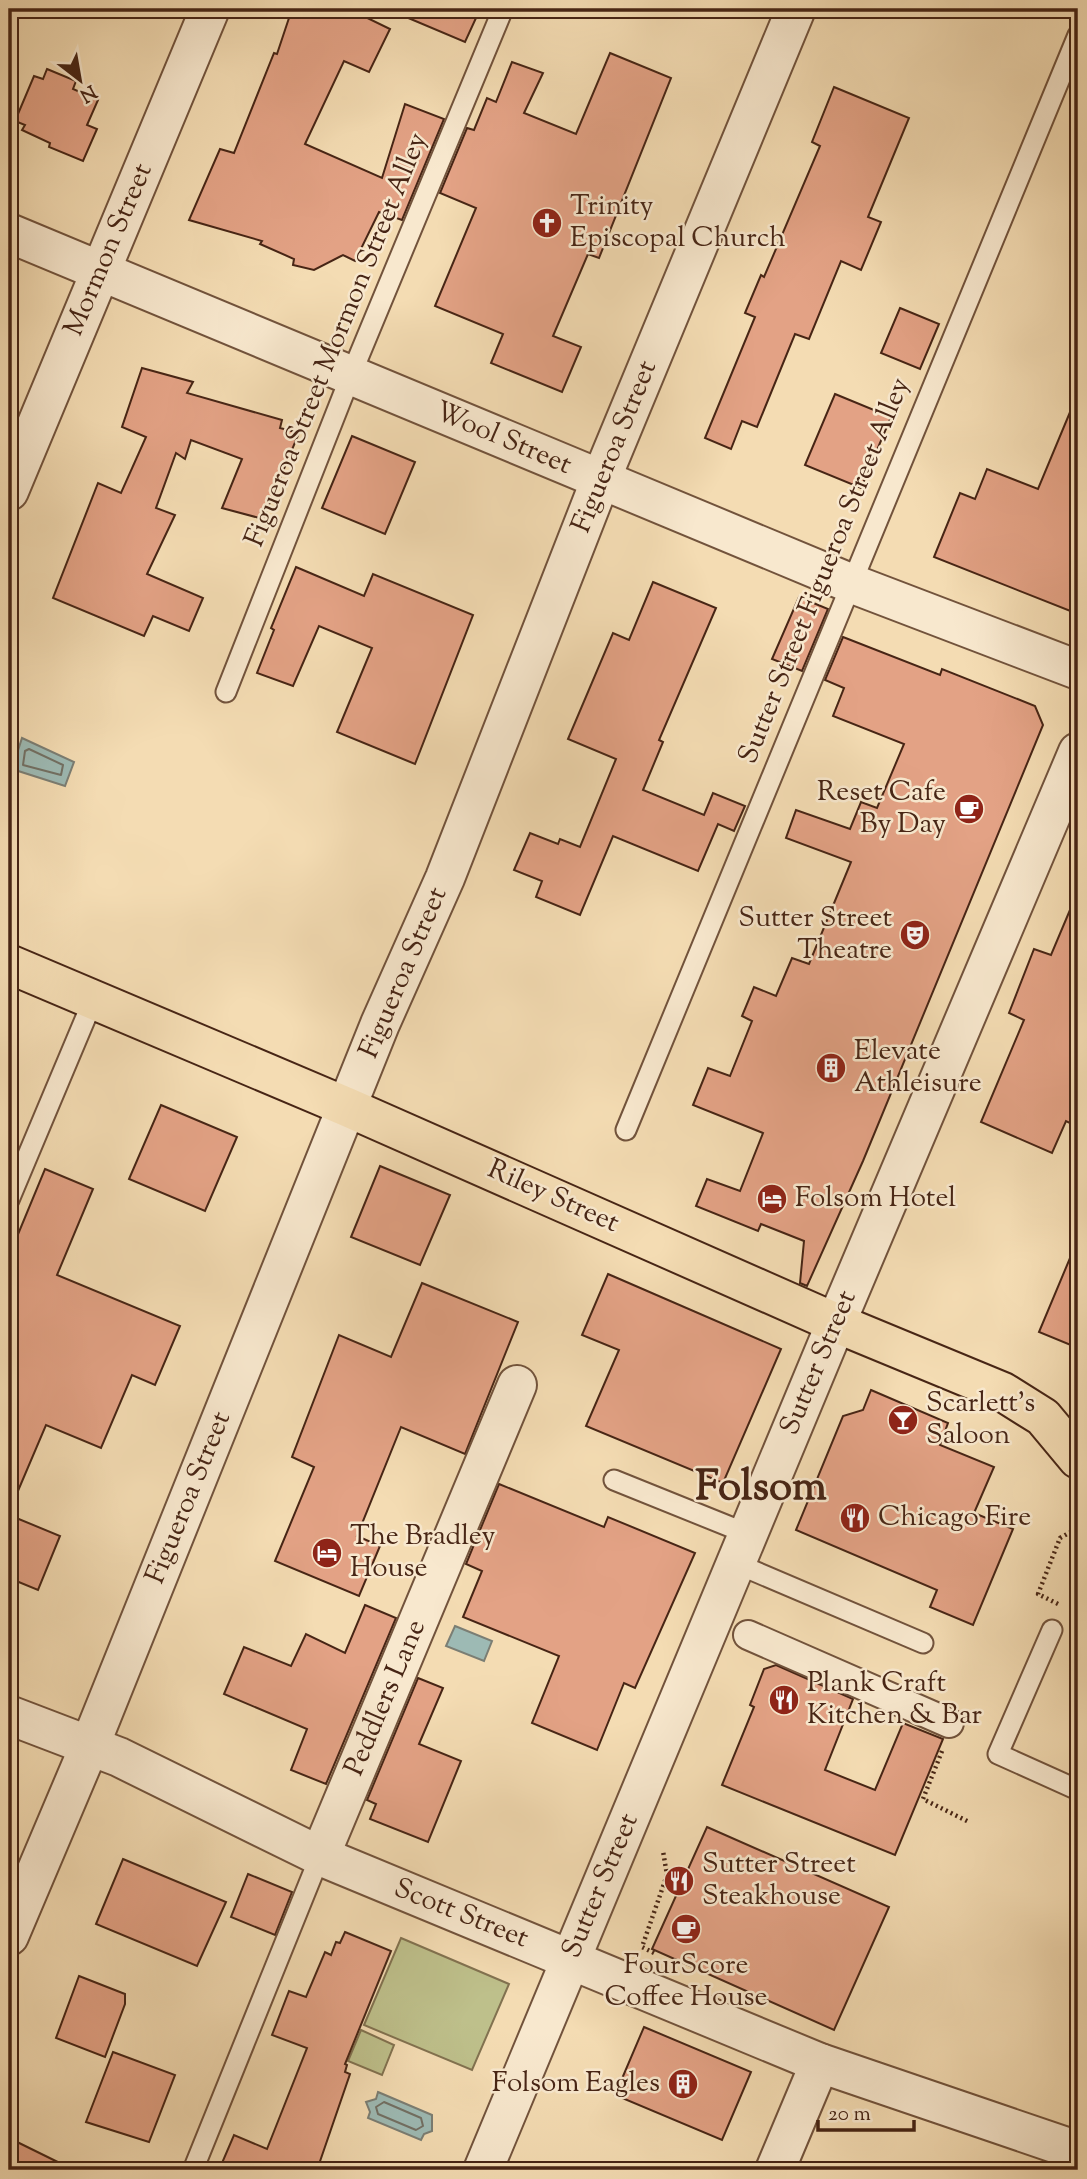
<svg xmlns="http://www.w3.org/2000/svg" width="1087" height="2179" font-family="'Sorts Mill Goudy',serif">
<rect width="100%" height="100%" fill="#f4dcb3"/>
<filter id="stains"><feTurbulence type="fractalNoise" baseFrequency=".00286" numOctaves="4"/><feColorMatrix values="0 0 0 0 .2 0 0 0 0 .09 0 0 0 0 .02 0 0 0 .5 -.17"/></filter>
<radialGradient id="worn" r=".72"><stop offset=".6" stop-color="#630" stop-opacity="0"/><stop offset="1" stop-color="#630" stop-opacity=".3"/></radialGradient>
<g fill="#bec08b" stroke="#827250" stroke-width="2">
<path d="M 401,1938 L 509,1984 L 472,2070 L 364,2025 Z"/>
<path d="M 361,2030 L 394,2045 L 382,2075 L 348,2061 Z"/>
</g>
<g fill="#9dbab4" stroke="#7b7e74" stroke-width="2">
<path d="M 22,738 L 74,762 L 65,786 L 12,769 Z"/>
<path d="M 455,1626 L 492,1641 L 484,1661 L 446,1646 Z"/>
<path d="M 378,2092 L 432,2115 L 432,2131 L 424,2134 L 421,2140 L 368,2118 L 370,2112 L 366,2102 L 376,2099 Z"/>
</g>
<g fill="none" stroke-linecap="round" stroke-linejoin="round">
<g stroke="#727064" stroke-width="2">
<path d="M 29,749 L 63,765 L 61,775 L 23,765 L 25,751 Z"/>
<path d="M 384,2102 L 421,2118 L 423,2126 L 416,2130 L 378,2114 L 376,2107 Z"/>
</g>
</g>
<g fill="#e3a285" stroke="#472515" stroke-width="2">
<path d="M 292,9 L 349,9 L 390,29 L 369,72 L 344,61 L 305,144 L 382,178 L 405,104 L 444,119 L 402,220 L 379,212 L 355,261 L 343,255 L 314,270 L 293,265 L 294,259 L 260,244 L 262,241 L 189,220 L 220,149 L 234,153 L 274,53 L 277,54 Z"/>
<path d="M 387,9 L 455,9 L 476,18 L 465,42 Z"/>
<path d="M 610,53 L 671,78 L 599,258 L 588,254 L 553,336 L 581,347 L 562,392 L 491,363 L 503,334 L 435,306 L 476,208 L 440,193 L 467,128 L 474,130 L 487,98 L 496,102 L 512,62 L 543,73 L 524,113 L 576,134 Z"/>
<path d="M 47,69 L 76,81 L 73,89 L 98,100 L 87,125 L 97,129 L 83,161 L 49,147 L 50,143 L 22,130 L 25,125 L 15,121 L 34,76 L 43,79 Z"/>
<path d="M 834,87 L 909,118 L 868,217 L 881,222 L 861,270 L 841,261 L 809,339 L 795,334 L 757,427 L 742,421 L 731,449 L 705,438 L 755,317 L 745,313 L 761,275 L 764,277 L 820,146 L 812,142 Z"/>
<path d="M 900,308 L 939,324 L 920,369 L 881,353 Z"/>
<path d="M 142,368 L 193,382 L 187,393 L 282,420 L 280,428 L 299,433 L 263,519 L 222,508 L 242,459 L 191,440 L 185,459 L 176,453 L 156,508 L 175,515 L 147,574 L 203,598 L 189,631 L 153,616 L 144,636 L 53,598 L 98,483 L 121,493 L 146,437 L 122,427 Z"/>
<path d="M 1078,393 L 1078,614 L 934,557 L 960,493 L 975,499 L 987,469 L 1038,489 Z"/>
<path d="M 835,394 L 891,417 L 861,488 L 805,465 Z"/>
<path d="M 352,436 L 415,462 L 385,534 L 322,508 Z"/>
<path d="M 296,567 L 364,596 L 373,574 L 473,615 L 415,764 L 337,732 L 372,648 L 319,626 L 293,686 L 257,673 L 274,630 L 271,628 Z"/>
<path d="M 653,582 L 716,608 L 659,740 L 663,742 L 643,790 L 704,815 L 713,793 L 745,806 L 734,831 L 718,824 L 698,871 L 613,836 L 580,915 L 536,897 L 542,881 L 514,870 L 530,833 L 558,844 L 560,839 L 580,847 L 616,759 L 568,739 L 613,633 L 629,640 Z"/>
<path d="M 799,597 L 828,609 L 802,671 L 772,659 Z"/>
<path d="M 843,637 L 940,675 L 942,669 L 1035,706 L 1043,725 L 863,1161 L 807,1286 L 800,1283 L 804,1241 L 761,1224 L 758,1231 L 696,1206 L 707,1179 L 740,1191 L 763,1133 L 693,1105 L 708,1068 L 730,1076 L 752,1021 L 742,1016 L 754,987 L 776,996 L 792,958 L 809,964 L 851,862 L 786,838 L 796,810 L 850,829 L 861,802 L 877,808 L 904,744 L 833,716 L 844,688 L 825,680 Z"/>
<path d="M 1078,891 L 1078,1127 L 1066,1121 L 1052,1153 L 981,1122 L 1024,1020 L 1009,1013 L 1034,949 L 1051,955 Z"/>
<path d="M 161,1105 L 237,1137 L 205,1211 L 129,1179 Z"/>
<path d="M 380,1166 L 450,1195 L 420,1265 L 351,1237 Z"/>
<path d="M 45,1169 L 93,1189 L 57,1275 L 180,1326 L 155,1385 L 132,1375 L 101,1448 L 46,1425 L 9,1512 L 9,1256 Z"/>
<path d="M 1078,1239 L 1078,1348 L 1039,1332 Z"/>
<path d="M 608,1274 L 781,1349 L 723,1483 L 586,1426 L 619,1350 L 582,1335 Z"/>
<path d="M 422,1283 L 518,1322 L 465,1454 L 401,1427 L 357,1536 L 380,1546 L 359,1596 L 275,1561 L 314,1467 L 292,1457 L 339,1335 L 391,1357 Z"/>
<path d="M 871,1390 L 948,1423 L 940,1445 L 994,1467 L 974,1513 L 1013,1529 L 973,1625 L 930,1607 L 937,1590 L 796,1530 L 843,1416 L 863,1410 Z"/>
<path d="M 499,1484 L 604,1527 L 608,1517 L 695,1553 L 635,1688 L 624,1683 L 597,1750 L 532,1723 L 559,1656 L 463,1617 L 482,1571 L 466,1564 Z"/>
<path d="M 9,1515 L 60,1536 L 38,1590 L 9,1578 Z"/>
<path d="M 365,1605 L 396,1618 L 326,1784 L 291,1770 L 307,1729 L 224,1694 L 244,1647 L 291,1666 L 306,1634 L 345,1653 Z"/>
<path d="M 776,1665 L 853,1699 L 825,1770 L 875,1790 L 903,1723 L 943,1739 L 895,1855 L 722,1785 L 754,1707 L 750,1705 L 764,1669 Z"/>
<path d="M 418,1678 L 443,1688 L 419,1744 L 461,1761 L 428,1842 L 370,1819 L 376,1804 L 367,1800 Z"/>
<path d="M 707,1827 L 889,1907 L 834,2030 L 652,1949 Z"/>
<path d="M 123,1859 L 226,1902 L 197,1966 L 96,1924 Z"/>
<path d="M 248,1874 L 292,1892 L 275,1935 L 231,1917 Z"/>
<path d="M 345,1932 L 391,1951 L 345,2064 L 347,2065 L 345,2072 L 350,2074 L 317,2170 L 219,2170 L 234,2135 L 267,2149 L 307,2048 L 272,2035 L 289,1991 L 306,1997 L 325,1952 L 331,1955 L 336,1942 L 340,1943 Z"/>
<path d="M 79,1976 L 125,1994 L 125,2004 L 105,2057 L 56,2038 Z"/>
<path d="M 644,2027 L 751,2072 L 722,2140 L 615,2095 Z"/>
<path d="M 113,2052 L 175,2075 L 149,2142 L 86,2122 Z"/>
<path d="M 9,2138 L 74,2170 L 9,2170 Z"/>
</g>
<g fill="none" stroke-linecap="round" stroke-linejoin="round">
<g stroke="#72533c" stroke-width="23">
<g id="service">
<path d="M 226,692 L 351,375 L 503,9"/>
<path d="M 626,1130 L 1078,35"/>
<path d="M 9,1200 L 94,998"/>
<path d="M 614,1480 L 748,1534"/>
<path d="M 735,1563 L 923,1643"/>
<path d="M 1052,1630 L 998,1754 L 1078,1790"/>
<path d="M 193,2170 L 320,1856"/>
</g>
</g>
<g stroke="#72533c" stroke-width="32">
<path id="pedestrian" d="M 748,1635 L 949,1723"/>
</g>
<g stroke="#72533c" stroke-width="42">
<g id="minor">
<path d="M 9,233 L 850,583 L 1078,670"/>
<path d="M 9,491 L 210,9"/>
<path d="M 9,1715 L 119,1757 L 320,1856 L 820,2063 L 1078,2151"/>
<path d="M 320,1856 L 517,1385"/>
<path d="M 9,1936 L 90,1745 L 380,1024 L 445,878 L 601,479 L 796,9"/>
<path d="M 483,2170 L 836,1323"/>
<path d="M 775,2170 L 820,2063"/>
</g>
</g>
<g stroke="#72533c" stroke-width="42">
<path id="tertiary" d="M 836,1323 L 1078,752"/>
</g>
<g stroke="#472515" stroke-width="42">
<path id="primary" d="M 9,964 L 347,1107 L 836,1323 L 1003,1392 L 1043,1417 L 1078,1459"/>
</g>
<g stroke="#472515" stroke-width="4.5" stroke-dasharray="2 3.5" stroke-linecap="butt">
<path d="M 1058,1604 L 1038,1594 L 1060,1538 L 1076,1529"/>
<path d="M 942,1751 L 923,1799 L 969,1822"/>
<path d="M 654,1953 L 642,1947 L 667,1875 L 663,1851"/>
</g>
<use href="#service" stroke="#f8e8ce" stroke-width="19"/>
<use href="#pedestrian" stroke="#f8e8ce" stroke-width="28"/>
<use href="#minor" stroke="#f8e8ce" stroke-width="38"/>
<use href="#tertiary" stroke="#f8e8ce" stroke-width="38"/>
<use href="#primary" stroke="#f4dcb3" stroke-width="38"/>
</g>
<defs>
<g id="church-disc" transform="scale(1.575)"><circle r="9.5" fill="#8f2418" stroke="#f8e8ce"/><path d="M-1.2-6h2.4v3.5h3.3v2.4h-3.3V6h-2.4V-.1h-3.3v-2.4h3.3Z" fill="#fff"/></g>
<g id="cafe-disc" transform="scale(1.575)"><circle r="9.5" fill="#8f2418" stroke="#f8e8ce"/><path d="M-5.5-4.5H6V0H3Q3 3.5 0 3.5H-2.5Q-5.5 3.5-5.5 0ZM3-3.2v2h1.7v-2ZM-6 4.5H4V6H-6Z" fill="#fff"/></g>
<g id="theatre-disc" transform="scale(1.575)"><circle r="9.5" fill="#8f2418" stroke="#f8e8ce"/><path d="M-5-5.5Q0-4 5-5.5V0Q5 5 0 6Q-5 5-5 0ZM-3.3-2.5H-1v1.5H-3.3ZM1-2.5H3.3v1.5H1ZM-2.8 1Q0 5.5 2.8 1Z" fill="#fff"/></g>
<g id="building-disc" transform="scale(1.575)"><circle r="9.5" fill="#8f2418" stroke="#f8e8ce"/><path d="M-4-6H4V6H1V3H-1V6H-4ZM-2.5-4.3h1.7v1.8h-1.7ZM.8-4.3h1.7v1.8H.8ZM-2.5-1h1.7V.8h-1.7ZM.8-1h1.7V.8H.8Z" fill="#fff"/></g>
<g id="hotel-disc" transform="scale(1.575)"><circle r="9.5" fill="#8f2418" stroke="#f8e8ce"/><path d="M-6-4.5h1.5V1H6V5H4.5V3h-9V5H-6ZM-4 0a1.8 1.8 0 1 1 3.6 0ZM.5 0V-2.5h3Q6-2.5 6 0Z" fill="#fff"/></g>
<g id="bar-disc" transform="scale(1.575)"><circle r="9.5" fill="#8f2418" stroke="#f8e8ce"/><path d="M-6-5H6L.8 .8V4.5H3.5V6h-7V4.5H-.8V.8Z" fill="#fff"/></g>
<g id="restaurant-disc" transform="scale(1.575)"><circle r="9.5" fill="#8f2418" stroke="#f8e8ce"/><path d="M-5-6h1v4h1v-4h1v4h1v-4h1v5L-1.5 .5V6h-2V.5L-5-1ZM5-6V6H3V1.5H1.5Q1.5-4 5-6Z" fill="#fff"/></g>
</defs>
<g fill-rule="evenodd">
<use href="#church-disc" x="547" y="223"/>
<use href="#cafe-disc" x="969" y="809"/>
<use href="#theatre-disc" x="915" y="935"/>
<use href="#building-disc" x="831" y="1068"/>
<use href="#hotel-disc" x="772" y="1199"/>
<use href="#bar-disc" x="903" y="1420"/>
<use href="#restaurant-disc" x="855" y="1518"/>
<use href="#hotel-disc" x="327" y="1553"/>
<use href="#restaurant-disc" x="784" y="1700"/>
<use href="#restaurant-disc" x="679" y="1881"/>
<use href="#cafe-disc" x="686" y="1929"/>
<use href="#building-disc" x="683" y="2084"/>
</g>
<g text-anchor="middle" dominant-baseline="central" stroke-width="5" stroke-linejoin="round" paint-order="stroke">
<g font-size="28" fill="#472515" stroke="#f8e8ce" text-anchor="start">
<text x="570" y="207">Trinity<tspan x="570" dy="32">Episcopal Church</tspan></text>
<text x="946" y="793" text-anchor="end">Reset Cafe<tspan x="946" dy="32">By Day</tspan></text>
<text x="892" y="919" text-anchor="end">Sutter Street<tspan x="892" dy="32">Theatre</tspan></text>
<text x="854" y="1052">Elevate<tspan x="854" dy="32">Athleisure</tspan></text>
<text x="795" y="1199">Folsom Hotel</text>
<text x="926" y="1404">Scarlett's<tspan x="926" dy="32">Saloon</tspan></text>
<text x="878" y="1518">Chicago Fire</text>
<text x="350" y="1537">The Bradley<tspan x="350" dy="32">House</tspan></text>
<text x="807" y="1684">Plank Craft<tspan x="807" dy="32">Kitchen &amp; Bar</tspan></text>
<text x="702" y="1865">Sutter Street<tspan x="702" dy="32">Steakhouse</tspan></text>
<text x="686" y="1966" text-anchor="middle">FourScore<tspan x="686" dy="32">Coffee House</tspan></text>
<text x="660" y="2084" text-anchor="end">Folsom Eagles</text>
</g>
<g font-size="28" fill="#472515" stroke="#f8e8ce">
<text transform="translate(109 250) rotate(-67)">Mormon Street</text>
<text transform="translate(337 340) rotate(-68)">Figueroa Street Mormon Street Alley</text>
<text transform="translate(503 439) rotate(23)">Wool Street</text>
<text transform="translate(615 447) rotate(-68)">Figueroa Street</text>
<text transform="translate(825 571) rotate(-68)">Sutter Street Figueroa Street Alley</text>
<text transform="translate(404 973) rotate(-67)">Figueroa Street</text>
<text transform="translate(553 1197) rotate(24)">Riley Street</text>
<text transform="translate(819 1363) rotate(-67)">Sutter Street</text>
<text transform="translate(189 1498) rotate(-68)">Figueroa Street</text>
<text transform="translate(386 1698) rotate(-67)">Peddlers Lane</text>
<text transform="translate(601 1886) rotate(-67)">Sutter Street</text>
<text transform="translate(461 1914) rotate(22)">Scott Street</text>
</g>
<g font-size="42" font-weight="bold" fill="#472515" stroke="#f8e8ce">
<text x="761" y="1489">Folsom</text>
</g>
</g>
<rect width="1087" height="2179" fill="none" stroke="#f4dcb3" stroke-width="35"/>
<rect x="10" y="10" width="1066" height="2158" fill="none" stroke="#472515" stroke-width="3.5"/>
<rect x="18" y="18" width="1052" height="2144" fill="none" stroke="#472515" stroke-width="2"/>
<g transform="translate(80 80) rotate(149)" stroke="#f8e8ce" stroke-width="5" paint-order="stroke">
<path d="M0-5L12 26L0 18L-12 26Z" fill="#472515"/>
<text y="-10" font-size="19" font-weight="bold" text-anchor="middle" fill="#472515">N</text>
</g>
<path d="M818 2120v10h96v-10" fill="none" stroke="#472515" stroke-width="3.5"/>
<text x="828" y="2120" font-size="21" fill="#472515" stroke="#f8e8ce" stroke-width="5" paint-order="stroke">20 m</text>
<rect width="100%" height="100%" filter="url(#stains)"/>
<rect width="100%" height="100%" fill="url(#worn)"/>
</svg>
